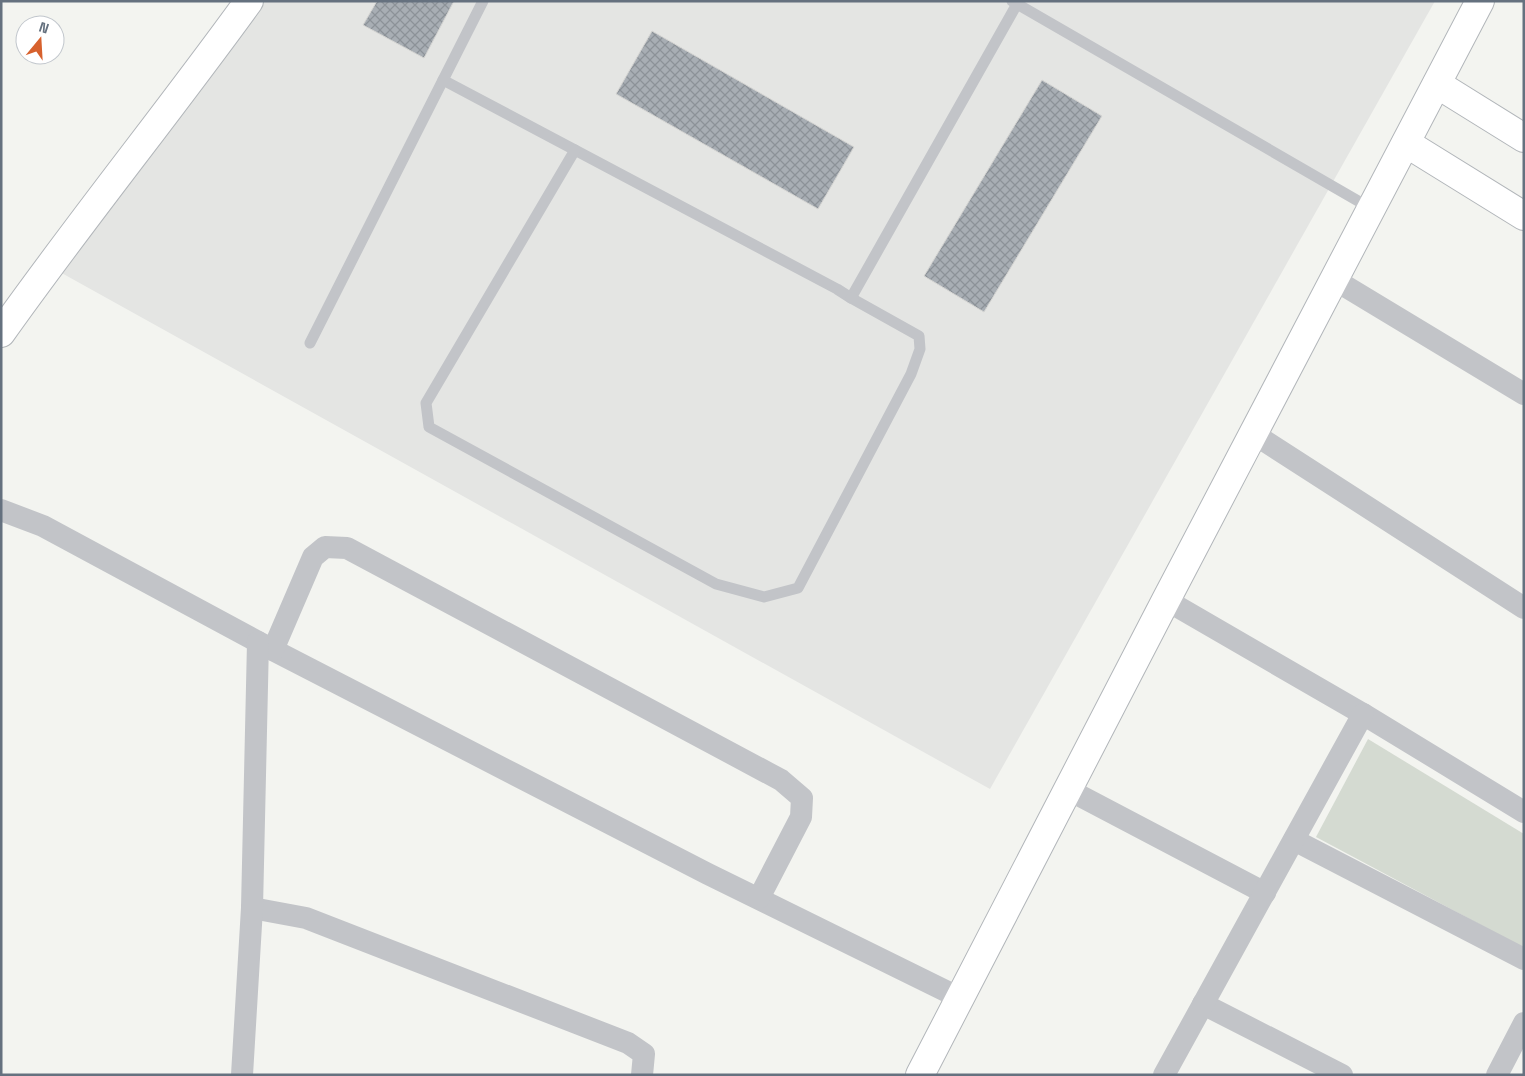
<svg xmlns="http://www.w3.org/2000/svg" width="1525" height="1076" font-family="'Space Grotesk',sans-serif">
<defs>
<pattern id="building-cross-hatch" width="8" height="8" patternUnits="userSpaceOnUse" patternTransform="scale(1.25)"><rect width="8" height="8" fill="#a8aeb4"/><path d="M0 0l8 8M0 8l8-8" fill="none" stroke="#8c9298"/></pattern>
</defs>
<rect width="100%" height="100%" fill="#f3f4f0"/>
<path fill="#e4e5e3" d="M 254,1 L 1435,1 L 990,789 L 58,271 Z"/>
<path fill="#d4dad1" d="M 1368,739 L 1524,834 L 1524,948 L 1316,837 Z"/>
<g fill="url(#building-cross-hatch)" stroke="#d5d5d3">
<path d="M 377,1 L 454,1 L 424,58 L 363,25 Z"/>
<path d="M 652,31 L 854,147 L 818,209 L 616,94 Z"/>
<path d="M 1042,80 L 1102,116 L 984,312 L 924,276 Z"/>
</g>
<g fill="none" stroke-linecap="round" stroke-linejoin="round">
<g stroke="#b2b6ba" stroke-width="30">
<g id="secondary">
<path d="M 1437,84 L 1524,138"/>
<path d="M 1406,143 L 1524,216"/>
<path d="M 1,333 C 81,220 168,113 249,1"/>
<path d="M 920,1075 L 1166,600 L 1480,1"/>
</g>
</g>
<g stroke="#c2c4c8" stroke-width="11">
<path d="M 1012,1 L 1372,209"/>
<path d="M 443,80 L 837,289 L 851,298 L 1017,4"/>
<path d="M 575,150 L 426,403 L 429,427 L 716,584 L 764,597 L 798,588 L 911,374 L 920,349 L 919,336 L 851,298"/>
<path d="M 310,343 L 483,1"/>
</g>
<g stroke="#c2c4c8" stroke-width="22">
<path d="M 1335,280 L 1524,394"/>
<path d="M 1254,434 L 1524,608"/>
<path d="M 1,510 L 43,526 L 273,650 L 708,874 L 960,998"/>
<path d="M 1166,600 L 1363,714 L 1524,812"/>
<path d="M 273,650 L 313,557 L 325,547 L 347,548 L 781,780 L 802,798 L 801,817 L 759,898"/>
<path d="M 1069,790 L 1265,893"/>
<path d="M 1294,840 L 1524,959"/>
<path d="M 252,908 L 306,918 L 628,1043 L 644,1054 L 642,1075"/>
<path d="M 1203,1004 L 1342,1075"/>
<path d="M 242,1075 L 252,908 L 258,642"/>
<path d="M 1164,1075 L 1363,714"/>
<path d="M 1497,1075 L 1524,1023"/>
</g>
<use href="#secondary" stroke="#fff" stroke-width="28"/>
</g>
<rect width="1525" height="1076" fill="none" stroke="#65717f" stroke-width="5"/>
<g transform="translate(40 40) rotate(18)"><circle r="24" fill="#ffffff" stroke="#c1c6cc"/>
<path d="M0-4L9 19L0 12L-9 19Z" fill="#d7612d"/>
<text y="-8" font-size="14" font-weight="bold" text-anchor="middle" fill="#65717f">N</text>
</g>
</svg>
